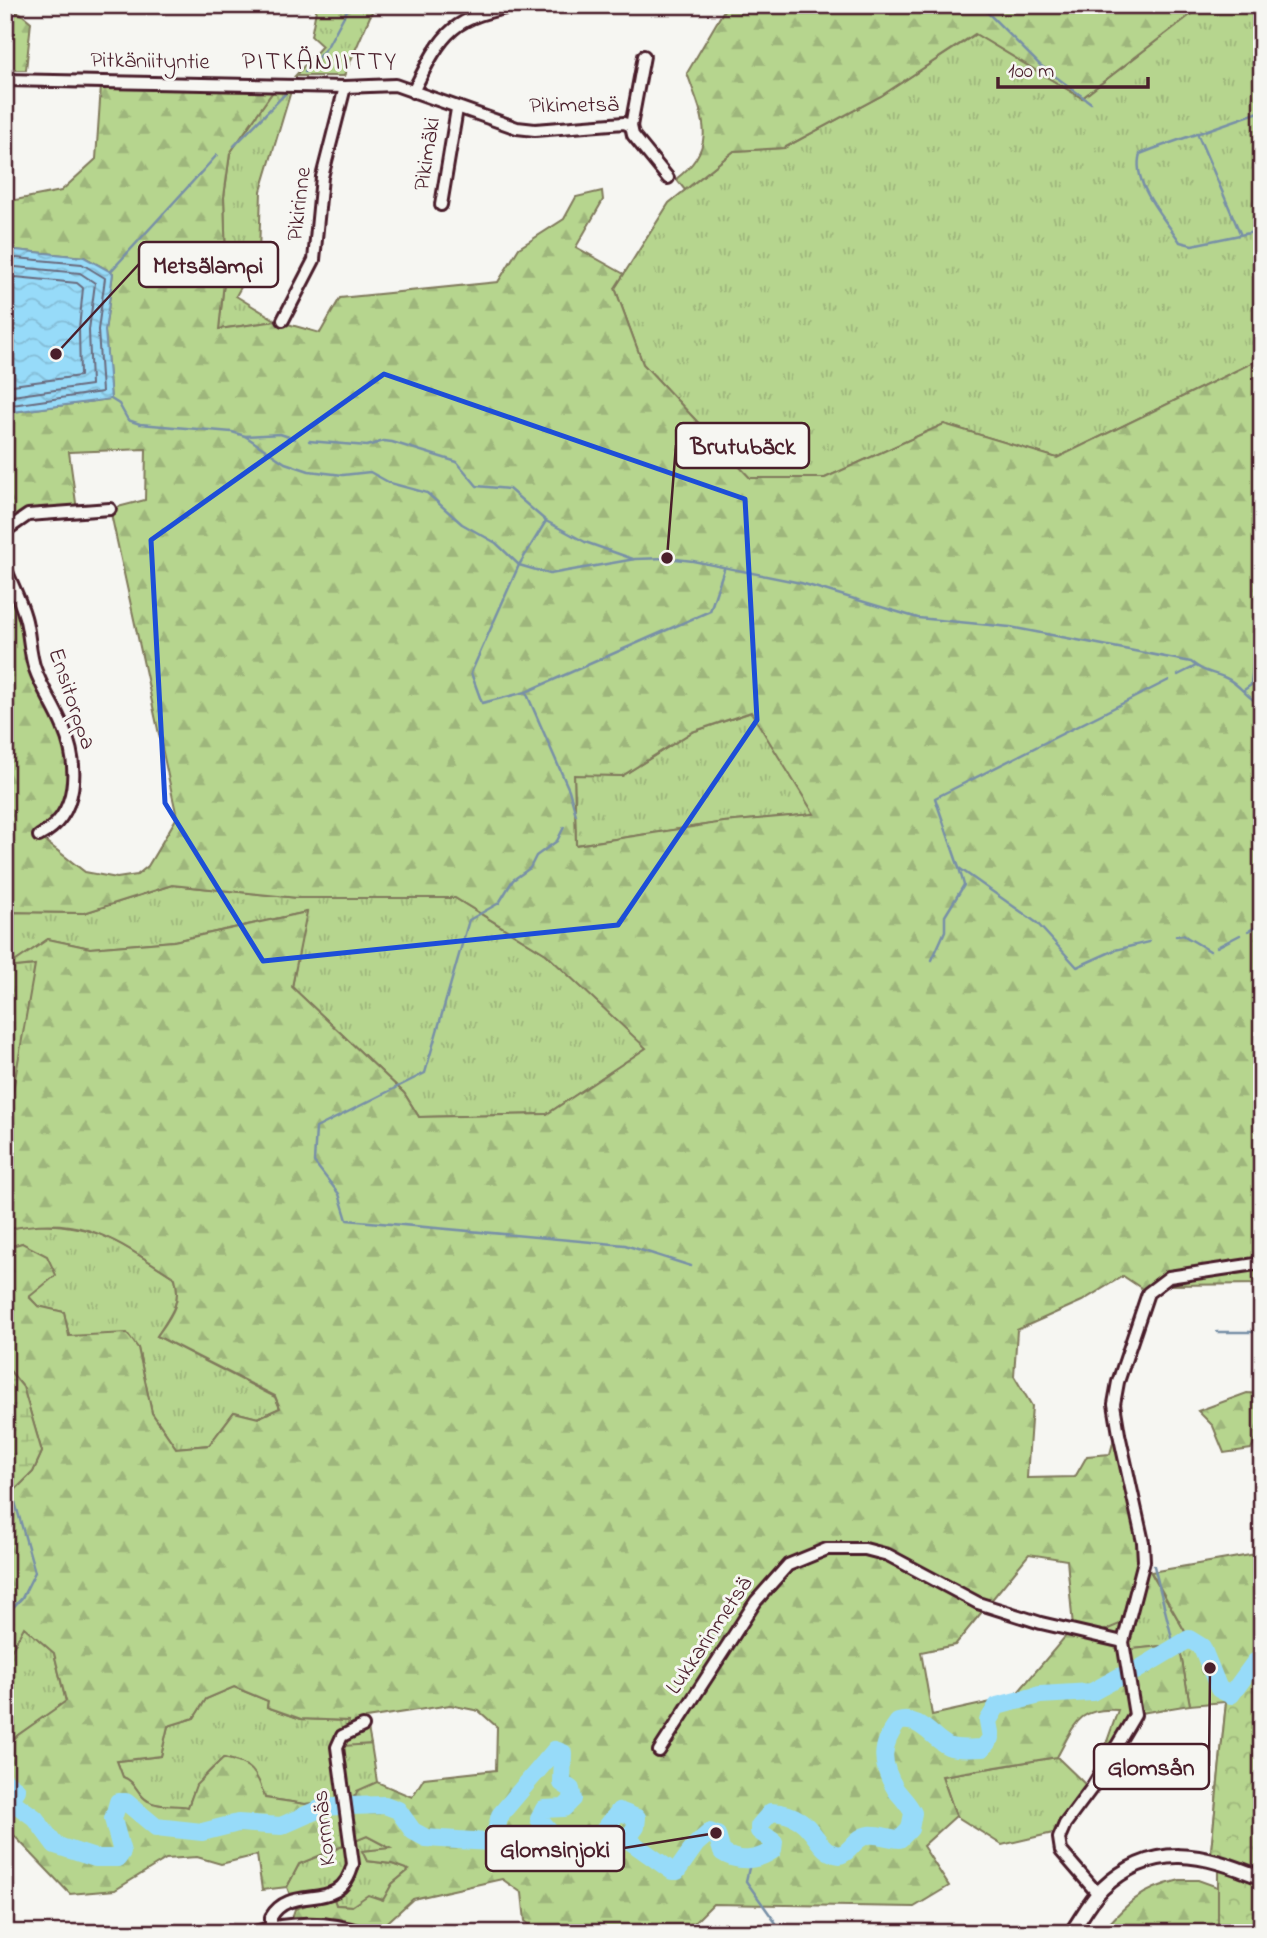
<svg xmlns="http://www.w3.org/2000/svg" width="1267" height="1938" font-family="'Indie Flower',sans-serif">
<defs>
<pattern id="grass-tufts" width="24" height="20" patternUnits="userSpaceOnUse" patternTransform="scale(1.75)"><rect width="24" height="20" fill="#b6d58e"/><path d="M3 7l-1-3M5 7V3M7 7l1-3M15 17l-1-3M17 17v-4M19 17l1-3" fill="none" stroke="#9eb67b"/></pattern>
<pattern id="forest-firs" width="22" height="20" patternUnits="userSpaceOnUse" patternTransform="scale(1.75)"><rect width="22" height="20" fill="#b6d58e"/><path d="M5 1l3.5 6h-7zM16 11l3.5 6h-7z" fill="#9eb67b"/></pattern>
<pattern id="wetland-marsh" width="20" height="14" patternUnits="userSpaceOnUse" patternTransform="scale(1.75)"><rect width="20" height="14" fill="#b6d58e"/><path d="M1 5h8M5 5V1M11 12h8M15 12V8" fill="none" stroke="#9eb67b"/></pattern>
<pattern id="park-crowns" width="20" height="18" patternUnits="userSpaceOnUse" patternTransform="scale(1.75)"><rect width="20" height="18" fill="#b6d58e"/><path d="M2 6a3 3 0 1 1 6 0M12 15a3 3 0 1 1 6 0" fill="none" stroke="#9eb67b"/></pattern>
<pattern id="water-waves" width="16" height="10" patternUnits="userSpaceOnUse" patternTransform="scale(1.75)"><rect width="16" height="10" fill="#97dbf9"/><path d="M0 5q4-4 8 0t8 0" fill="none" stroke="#84bcd6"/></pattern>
</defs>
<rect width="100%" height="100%" fill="#f6f6f2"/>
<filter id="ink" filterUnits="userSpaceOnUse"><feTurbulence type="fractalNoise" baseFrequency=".0143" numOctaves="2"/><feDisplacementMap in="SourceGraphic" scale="14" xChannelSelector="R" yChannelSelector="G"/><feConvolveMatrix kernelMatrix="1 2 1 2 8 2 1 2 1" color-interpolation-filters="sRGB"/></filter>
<g filter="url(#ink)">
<g fill="url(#grass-tufts)" stroke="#807a5c" stroke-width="2">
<path d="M 317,5 L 375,5 L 344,76 L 295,76 L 322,46 L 311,36 Z"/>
<path d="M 1203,5 L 1262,5 L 1262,358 L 1057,458 L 944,424 L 825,478 L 750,478 L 643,364 L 615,288 L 669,203 L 734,151 L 784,148 L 881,96 L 976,34 L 1082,98 Z"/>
<path d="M 274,90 L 291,91 L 261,191 L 259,255 L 236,296 L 277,321 L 219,329 L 226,263 L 224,197 L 230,153 Z"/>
<path d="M 752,712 L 815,814 L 724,822 L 576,845 L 574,774 L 622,776 L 692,732 Z"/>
<path d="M 172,885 L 298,898 L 455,898 L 546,954 L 647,1048 L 547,1114 L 419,1117 L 404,1093 L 292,987 L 306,912 L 174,941 L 90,948 L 48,939 L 8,967 L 36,965 L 10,1109 L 5,1108 L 5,916 L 10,912 L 84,913 Z"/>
<path d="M 32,1224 C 100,1224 120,1243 175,1278 C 182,1304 170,1315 157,1336 L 275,1397 L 280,1408 L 258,1418 L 234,1412 L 209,1445 L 176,1448 L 152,1413 L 138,1348 L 69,1337 L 64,1312 L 37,1306 L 29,1296 L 22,1243 L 5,1248 L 5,1230 Z"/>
<path d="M 1144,1561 L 1226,1702 L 1190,1705 L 1179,1644 L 1124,1650 L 1073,1627 Z"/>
<path d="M 24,1626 L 54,1653 L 66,1702 L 18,1735 L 5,1748 L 5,1662 Z"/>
<path d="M 234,1687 L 268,1701 L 267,1707 L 301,1719 L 349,1721 L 345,1745 L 371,1744 L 377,1782 L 348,1800 L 305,1804 L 265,1798 C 257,1774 249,1763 224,1758 C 207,1772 194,1785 188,1808 C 175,1804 159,1808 148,1801 C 137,1795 136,1782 123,1777 L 117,1761 L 161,1756 L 168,1726 L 194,1718 L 206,1699 Z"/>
<path d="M 1057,1757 L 1088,1787 L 1057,1832 L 1002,1845 L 956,1816 L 942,1776 Z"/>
<path d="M 367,1836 L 391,1849 L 363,1851 L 367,1861 L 392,1864 L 409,1870 L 392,1884 L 383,1901 L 352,1906 L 336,1905 L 333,1896 L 295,1909 L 287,1887 L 299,1864 Z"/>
</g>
<g fill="url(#forest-firs)" stroke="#807a5c" stroke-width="2" fill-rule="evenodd">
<path d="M 727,5 L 1203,5 L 1082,98 L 975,34 L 881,96 L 784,148 L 734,151 L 685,190 L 676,179 C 720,146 702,116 687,73 Z"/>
<path d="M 5,10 L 20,13 L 31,22 L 26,70 L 5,70 Z"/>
<path d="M 101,86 L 274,90 L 230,153 L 224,197 L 226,263 L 219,329 L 277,321 L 320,333 L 340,298 L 498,282 L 519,248 L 564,219 L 576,197 L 602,191 L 603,200 L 576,247 L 624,274 L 615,288 L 643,364 L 750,478 L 825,478 L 944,424 L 1057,458 L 1262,358 L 1262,1284 L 1170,1285 L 1147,1292 L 1123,1276 L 1082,1301 L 1017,1330 L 1014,1376 L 1032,1406 L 1027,1478 L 1075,1477 L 1087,1456 L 1110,1454 L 1115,1435 L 1139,1541 L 1137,1583 L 1127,1621 L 1101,1632 L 1073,1627 L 1067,1560 L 1029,1554 L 955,1645 L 921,1652 L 932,1715 L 1014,1697 L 1069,1632 L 1118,1644 L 1124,1650 L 1179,1644 L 1190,1705 L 1141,1713 L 1131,1711 L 1109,1754 L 1104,1750 L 1118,1710 C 1077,1707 1075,1725 1057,1757 L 942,1776 L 956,1816 L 923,1846 L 949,1886 L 914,1907 L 713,1904 L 692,1925 L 691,1933 L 538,1933 L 525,1921 L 522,1893 L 502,1879 L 413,1899 L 379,1930 L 324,1917 L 292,1918 L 295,1909 L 333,1896 L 336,1905 L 352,1906 L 368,1895 L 383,1900 L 392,1884 L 409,1870 L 392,1864 L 367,1861 L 362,1851 L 390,1848 L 367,1836 L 299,1864 L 287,1887 L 262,1890 L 257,1855 L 221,1864 L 197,1857 L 166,1859 L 115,1890 L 70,1894 L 5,1826 L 5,1748 L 18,1735 L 66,1701 L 54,1653 L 24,1627 L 5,1662 L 5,1500 L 33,1472 L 42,1452 L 23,1387 L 5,1365 L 5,1248 L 22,1243 L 47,1256 L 56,1275 L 29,1297 L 38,1306 L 64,1312 L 69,1336 L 127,1333 L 138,1348 L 152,1413 L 176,1448 L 209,1445 L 234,1412 L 258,1418 L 280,1408 L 275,1396 L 157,1336 C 171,1316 182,1303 175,1278 C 113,1239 82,1212 5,1230 L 5,1108 L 10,1108 L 35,965 L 6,968 L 48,939 L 90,948 L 174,941 L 307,912 L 292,987 L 404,1093 L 419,1117 L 547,1114 L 646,1048 L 546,954 L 455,898 L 298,898 L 172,885 L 84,913 L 10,912 L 5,916 L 5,567 L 31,656 L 64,729 L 73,792 L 40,837 L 85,872 L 117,878 L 137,875 L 148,866 L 177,817 L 110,509 L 145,500 L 146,449 L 69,452 L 77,510 L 28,515 L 5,531 L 5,413 L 111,399 L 105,331 L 113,273 L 84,257 L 5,249 L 5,202 L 61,191 L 96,159 ZM 751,712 L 814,814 L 724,822 L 576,845 L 574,775 L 622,776 L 692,732 ZM 234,1687 L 268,1701 L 267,1707 L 301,1719 L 349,1721 L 344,1746 L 371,1744 L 366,1718 L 450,1705 L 479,1711 L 497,1727 L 496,1770 L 424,1778 L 412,1797 L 377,1782 L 357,1791 L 355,1798 L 305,1804 L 265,1798 C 256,1771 253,1764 223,1758 L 196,1785 L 188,1807 C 175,1804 159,1808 148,1801 C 137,1795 136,1781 123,1777 L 117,1761 L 161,1756 L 168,1726 L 194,1718 L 206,1699 Z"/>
<path d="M 1247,1393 L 1262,1394 L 1262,1427 L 1251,1449 L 1224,1453 L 1213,1426 L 1198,1411 Z"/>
<path d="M 1262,1553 L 1262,1872 L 1211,1851 L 1226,1703 L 1151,1572 Z"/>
<path d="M 1180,1880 L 1198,1880 L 1262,1903 L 1262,1933 L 1101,1933 C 1127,1903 1141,1889 1180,1880 Z"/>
</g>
<path fill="url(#wetland-marsh)" stroke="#807a5c" stroke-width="2" d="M 5,1365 L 23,1387 L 42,1452 L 33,1472 L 5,1500 Z"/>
<path fill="url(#park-crowns)" stroke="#807a5c" stroke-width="2" d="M 1262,1659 L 1262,1933 L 1218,1933 L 1218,1872 L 1211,1851 L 1226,1702 Z"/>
<path fill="url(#water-waves)" stroke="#7890a7" stroke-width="2" d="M 5,249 L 84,257 L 113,273 L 105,331 L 111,399 L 5,413 Z"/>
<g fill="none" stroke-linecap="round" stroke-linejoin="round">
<g stroke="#696a7d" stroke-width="2">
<path d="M 5,257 L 82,264 L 105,278 L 98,330 L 102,392 L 5,406"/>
<path d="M 5,266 L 80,273 L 95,283 L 89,330 L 91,385 L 5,397"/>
<path d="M 5,276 L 77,283 L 83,288 L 79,329 L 80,376 L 5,386"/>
</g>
<g stroke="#7890a7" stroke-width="2.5">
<path d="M 984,5 L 986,11 L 1040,65 L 1091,103"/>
<path d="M 305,72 L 327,47 L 350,5"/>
<path d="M 1262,111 L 1153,149 L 1140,154 C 1131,183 1165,219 1180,242 L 1192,245 L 1254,232 L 1262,234"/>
<path d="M 1197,133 L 1240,233"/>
<path d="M 234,146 L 285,94"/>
<path d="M 111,271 L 217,155"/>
<path d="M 111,399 L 119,404 L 128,420 L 140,424 L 232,432 L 245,436 L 285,463 L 309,471 L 343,475 L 370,472 L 390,483 L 427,493 L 462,524 L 496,543 L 519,565 L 550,574 L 635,559 L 667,558 L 693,561 L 801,583 L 918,618 L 1010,627 L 1191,662 C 1206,674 1211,671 1226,678 C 1240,684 1248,700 1262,705"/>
<path d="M 245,436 L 280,434 L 295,439"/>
<path d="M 309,441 L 367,446 L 384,441 L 392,442 L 457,462 L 477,486 L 509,489 L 546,521 L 585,542 L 633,559"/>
<path d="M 1178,675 L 1196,666"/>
<path d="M 1244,690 L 1251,685 L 1255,647 L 1262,629"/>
<path d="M 526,692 L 482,703 L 471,673 L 519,565 L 546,521"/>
<path d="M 576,815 L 569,790 L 526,692 L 710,611 L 724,569"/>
<path d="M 564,827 L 557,841 L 536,856 L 530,868 L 513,880 L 499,903 L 469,920 L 425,1073 L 316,1128 L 314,1162 L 339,1194 L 347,1220 L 625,1245 L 691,1266"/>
<path d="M 1248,931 L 1262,924"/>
<path d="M 1176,936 L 1183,935 L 1210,951"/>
<path d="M 1149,942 L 1115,950 L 1077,967 L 1037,923 L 959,868 L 935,798 L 1169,680"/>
<path d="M 1217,947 L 1240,935"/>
<path d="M 932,960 L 945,931 L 945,916 L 964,885 L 959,868"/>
<path d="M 1217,1332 L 1262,1332"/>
<path d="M 5,1467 L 35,1572 L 22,1598 L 5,1616"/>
<path d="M 1154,1566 L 1174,1646"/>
<path d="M 751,1859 L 746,1881 L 783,1933"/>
</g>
<g stroke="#97dbf9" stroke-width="18">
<path d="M 1132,1673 L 1189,1639 L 1202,1647 L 1219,1689 L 1231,1695 L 1255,1662 L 1262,1657"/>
<path d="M 5,1781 L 17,1790 L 10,1800 L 35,1818 L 55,1845 L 95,1858 L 118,1858 L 122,1852 L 113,1819 L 118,1802 L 126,1802 L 156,1827 L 202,1832 L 238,1823 L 281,1826 L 324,1807 L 340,1806"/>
<path d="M 349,1806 L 385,1805 L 398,1810 L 413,1831 L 426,1838 L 489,1842 L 494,1838 L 500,1815 L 555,1750 L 563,1753 L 562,1783 L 571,1789 L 573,1799 L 564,1808 L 544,1809 L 539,1819 C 551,1835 579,1866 602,1856 L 601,1834 L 619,1811 L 637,1818 L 636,1827 L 629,1836 L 631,1842 L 672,1871 L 677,1871 L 696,1844 L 710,1832 L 717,1835 L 722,1852 C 738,1863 757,1861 773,1850 L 774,1842 L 759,1831 L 759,1826 L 771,1812 C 819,1814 811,1852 840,1855 C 849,1852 850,1847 857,1841 C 870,1828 885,1839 900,1839 L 910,1829 L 913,1813 C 909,1804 902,1798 896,1790 C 880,1763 880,1746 898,1722 C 919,1715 932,1738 948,1746 C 957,1750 973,1748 983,1748 L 991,1738 L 988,1721 L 997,1706 L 1040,1695 L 1092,1692 L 1121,1676"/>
</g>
<g stroke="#4a1f2b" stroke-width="16">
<g id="minor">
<path d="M 5,80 L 345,87 L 395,85 L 517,128 L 535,130 L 624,123 L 631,126"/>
<path d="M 413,92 C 444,29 452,17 522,5"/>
<path d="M 631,126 L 644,56"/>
<path d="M 631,126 L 633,135 L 668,178"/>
<path d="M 441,205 L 457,109"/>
<path d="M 283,320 L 314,260 L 322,177 L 345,87"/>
<path d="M 5,531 L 28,515 L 110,509"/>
<path d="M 5,567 C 11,583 20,599 25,617 C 30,634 29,652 35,669 C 42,689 55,707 63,727 C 79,764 80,815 39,836"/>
<path d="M 659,1751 L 756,1601 L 788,1565 L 827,1549 L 865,1549 L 888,1555 L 978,1603 L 1041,1623 L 1123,1642"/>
<path d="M 1098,1894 L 1061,1851 L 1059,1838 L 1065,1824 L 1091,1789 L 1135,1715 L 1123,1642 L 1144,1561 L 1143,1542 L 1119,1434 L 1114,1404 L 1118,1382 L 1148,1293 L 1169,1277 L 1262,1263"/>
<path d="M 271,1928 L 271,1917 C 292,1881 340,1917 353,1864 L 337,1747 L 342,1736 L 363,1726"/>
</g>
</g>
<g stroke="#4a1f2b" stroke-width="18">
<g id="major">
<path d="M 255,1933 C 288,1923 327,1921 360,1933"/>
<path d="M 1071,1933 C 1081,1919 1090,1901 1102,1889 C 1154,1840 1203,1854 1262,1878"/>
</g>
</g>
<use href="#minor" stroke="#f6f6f2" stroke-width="10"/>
<use href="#major" stroke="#f6f6f2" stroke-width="12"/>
</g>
</g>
<path fill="none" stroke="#1d4ed8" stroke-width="5" stroke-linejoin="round" d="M 384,374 L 745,499 L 757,720 L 618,925 L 263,961 L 165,803 L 151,540 Z"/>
<g text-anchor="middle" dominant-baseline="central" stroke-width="6" stroke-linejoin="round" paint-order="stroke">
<g font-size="23" fill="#4a1f2b" stroke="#f6f6f2">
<text transform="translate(150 62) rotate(1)">Pitkäniityntie</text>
<text transform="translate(574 106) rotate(-1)">Pikimetsä</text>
<text transform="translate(428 154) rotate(-81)">Pikimäki</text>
<text transform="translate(300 204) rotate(-83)">Pikirinne</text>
<text transform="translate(71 699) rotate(71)">Ensitorppa</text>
<text transform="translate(710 1636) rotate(-56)">Lukkarinmetsä</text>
<text transform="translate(325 1828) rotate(-96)">Kornnäs</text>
</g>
<g font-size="26" letter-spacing="2" fill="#4a1f2b" stroke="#f6f6f2">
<text x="320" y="63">PITKÄNIITTY</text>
</g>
</g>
<path fill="none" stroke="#4a1f2b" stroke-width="2.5" d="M56 354L139 264M667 558L676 445M1210 1668L1209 1766M716 1833L624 1848"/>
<g fill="#4a1f2b" stroke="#f6f6f2" stroke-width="2.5">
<circle cx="56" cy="354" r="7"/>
<circle cx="667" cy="558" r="7"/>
<circle cx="1210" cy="1668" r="7"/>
<circle cx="716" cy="1833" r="7"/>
</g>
<g fill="#f6f6f2" stroke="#4a1f2b" stroke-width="2.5">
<rect x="139" y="242" width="139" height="45" rx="7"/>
<rect x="676" y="423" width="133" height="45" rx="7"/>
<rect x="1094" y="1744" width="115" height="45" rx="7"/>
<rect x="486" y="1826" width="138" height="45" rx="7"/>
</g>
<g font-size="24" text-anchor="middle" font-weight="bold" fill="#4a1f2b">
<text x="208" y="273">Metsälampi</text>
<text x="743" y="454">Brutubäck</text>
<text x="1151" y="1775">Glomsån</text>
<text x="555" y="1857">Glomsinjoki</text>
</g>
<rect width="1267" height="1938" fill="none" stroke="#f6f6f2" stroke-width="28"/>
<rect x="14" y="14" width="1239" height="1910" fill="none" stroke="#4a1f2b" stroke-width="2.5" filter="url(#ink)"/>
<path d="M998 77v10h150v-10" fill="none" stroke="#4a1f2b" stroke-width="3.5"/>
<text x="1008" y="77" font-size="21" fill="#4a1f2b" stroke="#f6f6f2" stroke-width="5" paint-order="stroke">100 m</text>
</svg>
